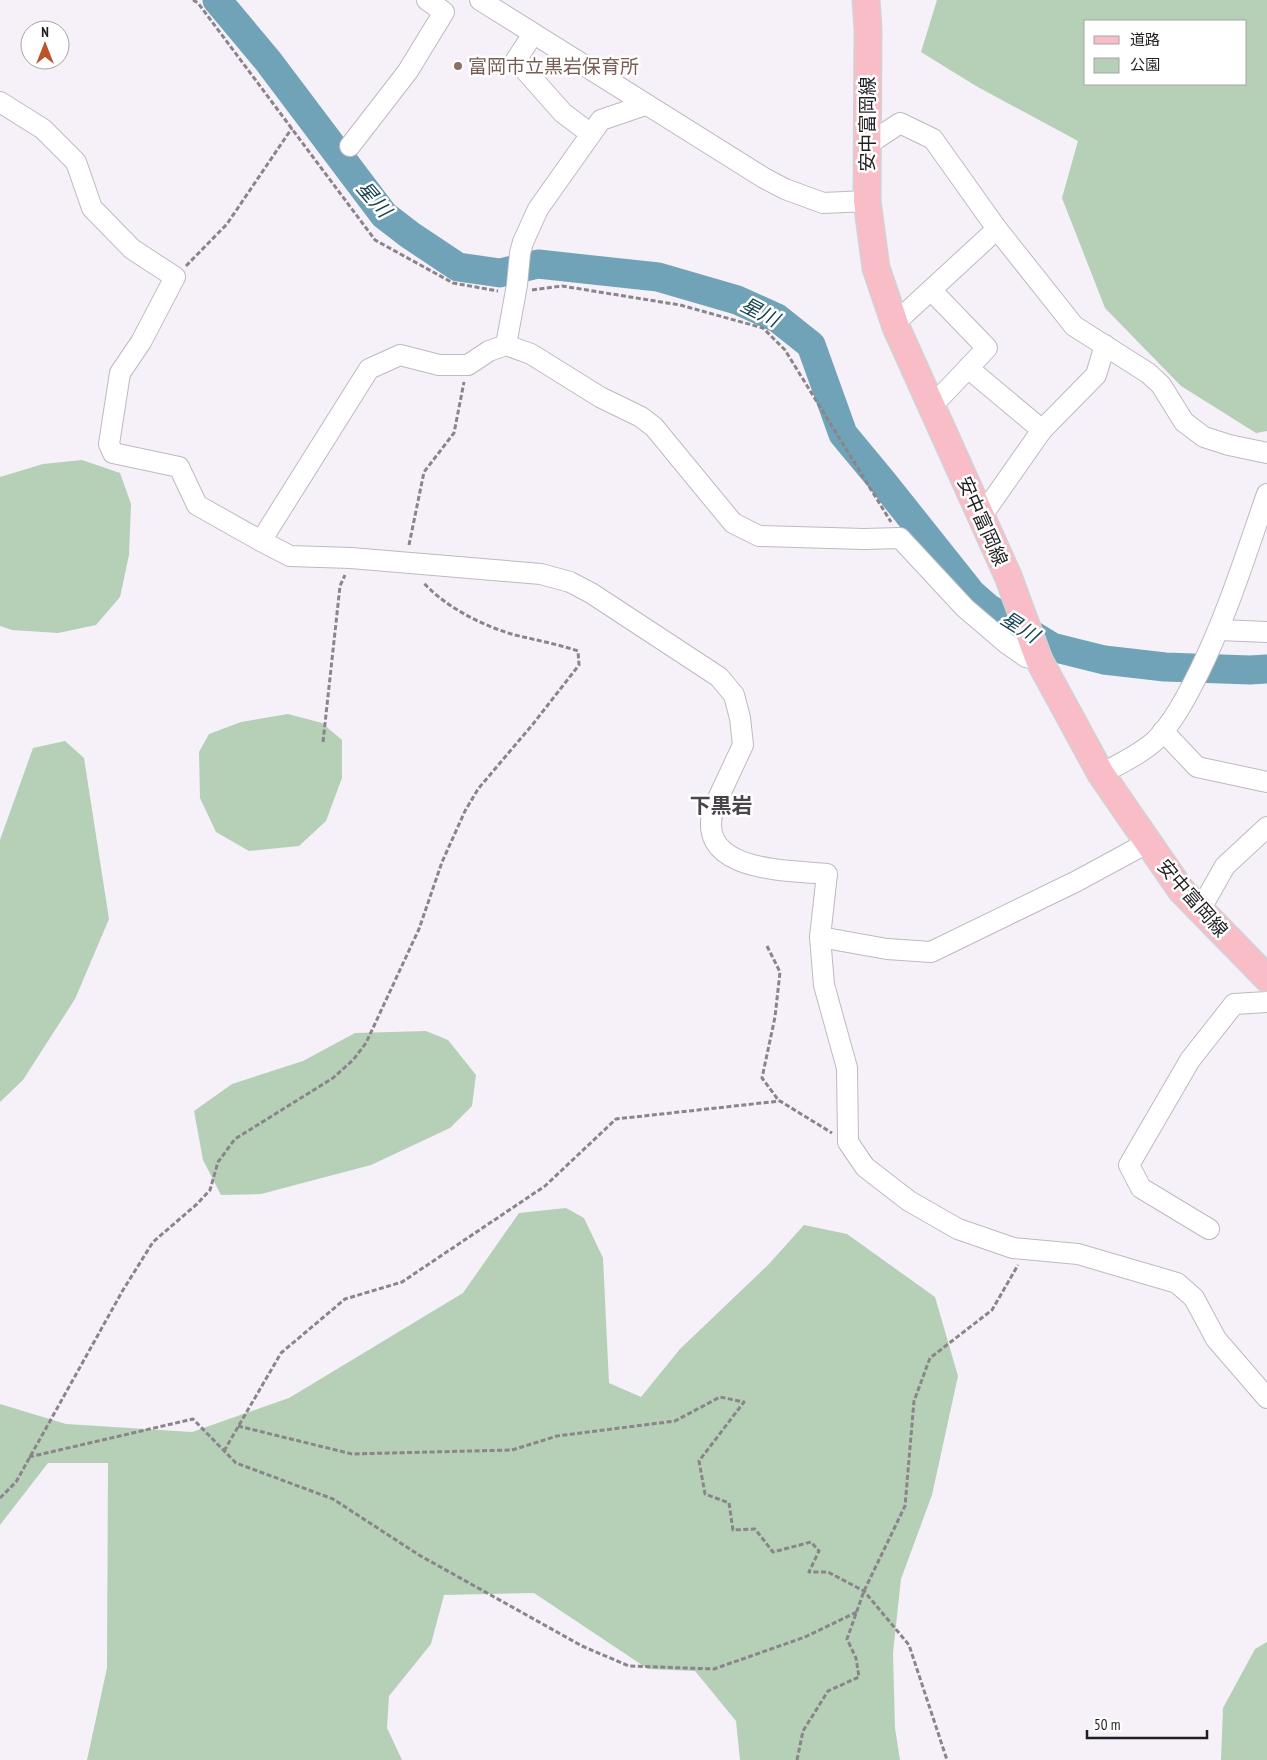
<svg xmlns="http://www.w3.org/2000/svg" width="1267" height="1760" font-family="'PT Sans Narrow','Noto Sans JP',sans-serif">
<rect width="100%" height="100%" fill="#f6f0f9"/>
<g fill="#b5d0b7" fill-rule="evenodd">
<path d="M 937,0 L 1267,0 L 1267,431 L 1256,433 L 1181,386 L 1105,308 L 1062,198 L 1078,141 L 976,86 L 921,52 ZM 1246,21 L 1246,84 L 1086,84 L 1086,21 Z"/>
<path d="M 82,460 L 120,473 L 131,504 L 129,555 L 120,597 L 96,625 L 58,633 L 12,630 L 0,626 L 0,477 L 43,464 Z"/>
<path d="M 288,714 L 322,723 L 342,740 L 342,778 L 326,821 L 299,846 L 249,851 L 216,832 L 200,798 L 199,752 L 209,734 L 241,722 Z"/>
<path d="M 65,741 L 84,758 L 109,919 L 75,999 L 23,1080 L 0,1102 L 0,840 L 33,748 Z"/>
<path d="M 426,1031 L 448,1040 L 476,1075 L 472,1106 L 450,1128 L 371,1165 L 261,1194 L 221,1195 L 203,1160 L 194,1111 L 232,1084 L 303,1061 L 355,1033 Z"/>
<path d="M 566,1208 L 584,1218 L 603,1258 L 609,1383 L 641,1397 L 680,1349 L 768,1265 L 804,1225 L 847,1234 L 935,1297 L 958,1376 L 932,1495 L 901,1579 L 893,1653 L 895,1728 L 900,1760 L 740,1760 L 736,1721 L 695,1671 L 648,1669 L 534,1593 L 444,1595 L 431,1644 L 389,1696 L 387,1728 L 402,1760 L 87,1760 L 107,1668 L 108,1463 L 48,1463 L 0,1525 L 0,1404 L 66,1424 L 192,1432 L 289,1398 L 463,1293 L 519,1213 Z"/>
<path d="M 1267,1642 L 1267,1760 L 1221,1760 L 1223,1708 L 1255,1649 Z"/>
</g>
<g fill="none" stroke-linecap="round" stroke-linejoin="round">
<path stroke="#70a3b7" stroke-width="29" d="M 217,0 L 268,61 L 384,215 L 410,235 L 458,267 L 500,273 L 538,264 L 658,277 L 737,300 L 777,318 L 811,345 L 843,434 L 882,481 L 972,594 L 988,608 L 1052,647 L 1104,660 L 1165,667 L 1250,670 L 1267,669"/>
<g stroke="#beb9c2" stroke-width="22">
<g id="minor">
<path d="M 480,0 L 764,178 L 785,189 L 823,203 L 867,201"/>
<path d="M 533,34 L 516,60 L 563,113 L 591,134"/>
<path d="M 0,102 L 43,129 L 76,162 L 92,208 L 132,249 L 175,277 L 141,342 L 120,373 L 109,444 L 113,453 L 179,467 L 197,505 L 261,541 L 290,556 L 351,558 L 541,574 L 570,582 L 591,593 L 719,677 L 734,695 L 740,718 L 743,745 L 714,807 C 693,872 786,870 827,874 L 820,937 L 824,985 L 847,1068 L 848,1142 L 865,1167 L 909,1201 L 958,1229 L 1013,1248 L 1078,1254 L 1177,1283 L 1194,1298 L 1216,1339 L 1267,1398"/>
<path d="M 867,145 L 900,123 L 933,139 L 997,229 L 1074,326 L 1148,373 L 1161,385 L 1184,422 L 1204,437 L 1229,445 L 1267,453"/>
<path d="M 350,146 L 408,71 L 444,12 L 427,0"/>
<path d="M 931,290 L 987,348 L 932,406"/>
<path d="M 895,323 L 997,229"/>
<path d="M 506,345 L 517,285 L 520,253 L 523,242 L 538,209 L 601,120 L 645,105"/>
<path d="M 968,368 L 1042,430"/>
<path d="M 981,517 L 1042,430 L 1096,375 L 1105,345"/>
<path d="M 261,541 L 369,369 L 400,355 L 439,365 L 468,365 L 489,351 L 506,345 L 531,354 L 600,397 L 641,417 L 654,427 L 733,523 L 759,536 L 864,539 L 900,538 L 965,608 L 1006,643 L 1026,657 L 1039,660"/>
<path d="M 1219,630 L 1267,632"/>
<path d="M 1163,731 L 1197,767 L 1267,782"/>
<path d="M 1101,774 C 1119,764 1141,754 1156,740 C 1174,721 1187,696 1199,672 C 1227,615 1246,554 1267,494"/>
<path d="M 1200,910 L 1225,866 L 1267,827"/>
<path d="M 820,937 L 887,949 L 931,952 L 1077,881 L 1147,843"/>
<path d="M 1209,1229 L 1141,1188 L 1129,1165 L 1190,1060 L 1234,1004 L 1267,1002"/>
</g>
</g>
<g stroke="#d2d2d3" stroke-width="29">
<path id="major" d="M 866,0 L 868,29 L 867,201 L 876,268 L 896,327 L 1008,576 L 1039,660 L 1101,774 L 1181,890 L 1267,978"/>
</g>
<g stroke="#89858b" stroke-width="3" stroke-dasharray="5 2.5" stroke-linecap="butt">
<path d="M 193,0 L 198,3 L 375,240 L 453,283 L 498,291"/>
<path d="M 186,266 L 227,224 L 292,128"/>
<path d="M 532,290 L 562,286 L 680,305 L 763,328 L 785,350 L 891,522"/>
<path d="M 409,545 L 424,472 L 454,433 L 464,382"/>
<path d="M 323,742 L 340,586 L 345,575"/>
<path d="M 767,946 L 780,972 L 775,1017 L 762,1078 L 779,1101"/>
<path d="M 238,1426 L 352,1454 L 512,1450 L 557,1436 L 675,1421 L 720,1397 L 744,1402 L 699,1461 L 705,1494 L 729,1503 L 733,1530 L 755,1529 L 773,1552 L 811,1542 L 819,1551 L 809,1572 L 828,1572 L 864,1591 L 909,1645 L 947,1760"/>
<path d="M 224,1451 L 281,1353 L 345,1299 L 402,1282 L 545,1186 L 616,1119 L 780,1101 L 832,1133"/>
<path d="M 29,1457 L 193,1419 L 236,1463 L 333,1499 L 419,1555 L 582,1646 L 629,1666 L 714,1669 L 805,1637 L 857,1612"/>
<path d="M 0,1498 L 16,1482 L 123,1290 L 153,1242 L 197,1204 L 210,1190 L 218,1162 L 235,1139 L 333,1078 L 353,1060 L 366,1043 L 419,929 L 442,862 L 465,811 L 478,789 L 533,724 L 579,665 L 578,651 C 557,644 536,640 515,635 C 483,626 445,607 423,582"/>
<path d="M 797,1760 L 803,1731 L 828,1691 L 859,1677 L 856,1658 L 847,1639 L 864,1591 L 905,1506 L 914,1401 L 930,1358 L 992,1310 L 1018,1265"/>
</g>
<use href="#minor" stroke="#fff" stroke-width="20"/>
<use href="#major" stroke="#f8bdc7" stroke-width="26"/>
</g>
<circle fill="#8d6e63" stroke="#fff" stroke-width="2" cx="458" cy="66" r="5"/>
<g text-anchor="middle" dominant-baseline="central" stroke-width="5" stroke-linejoin="round" paint-order="stroke">
<g font-size="19" fill="#785e54" stroke="#fff" text-anchor="start">
<text x="468" y="66">富岡市立黒岩保育所</text>
</g>
<g font-size="19" fill="#201e21" stroke="#fff">
<text transform="translate(867 124) rotate(-90)">安中富岡線</text>
<text transform="translate(983 521) rotate(66)">安中富岡線</text>
<text transform="translate(1193 898) rotate(49)">安中富岡線</text>
</g>
<g font-size="20" font-style="italic" fill="#174453" stroke="#fff">
<text transform="translate(374 199) rotate(49)">星川</text>
<text transform="translate(760 312) rotate(27)">星川</text>
<text transform="translate(1020 627) rotate(32)">星川</text>
</g>
<g font-size="21" font-weight="bold" fill="#4a454c" stroke="#fff">
<text x="721" y="805">下黒岩</text>
</g>
</g>
<rect x="1084" y="20" width="162" height="65" fill="#ffffff" stroke="#a6a5a6"/>
<rect x="1094" y="36" width="25" height="8" fill="#f8bdc7" stroke="#a6a5a6"/>
<text x="1130" y="45" font-size="15" fill="#201e21">道路</text>
<rect x="1094" y="58" width="25" height="15" fill="#b5d0b7" stroke="#a6a5a6"/>
<text x="1130" y="70" font-size="15" fill="#201e21">公園</text>
<g transform="translate(45 45)"><circle r="24" fill="#ffffff" stroke="#a6a5a6"/>
<path d="M0-4L9 19L0 12L-9 19Z" fill="#bb532b"/>
<text y="-8" font-size="14" font-weight="bold" text-anchor="middle" fill="#201e21">N</text>
</g>
<path d="M1087 1730v8h120v-8" fill="none" stroke="#201e21" stroke-width="2.5"/>
<text x="1094" y="1730" font-size="15" fill="#201e21" stroke="#ffffff" stroke-width="4" paint-order="stroke">50 m</text>
</svg>
